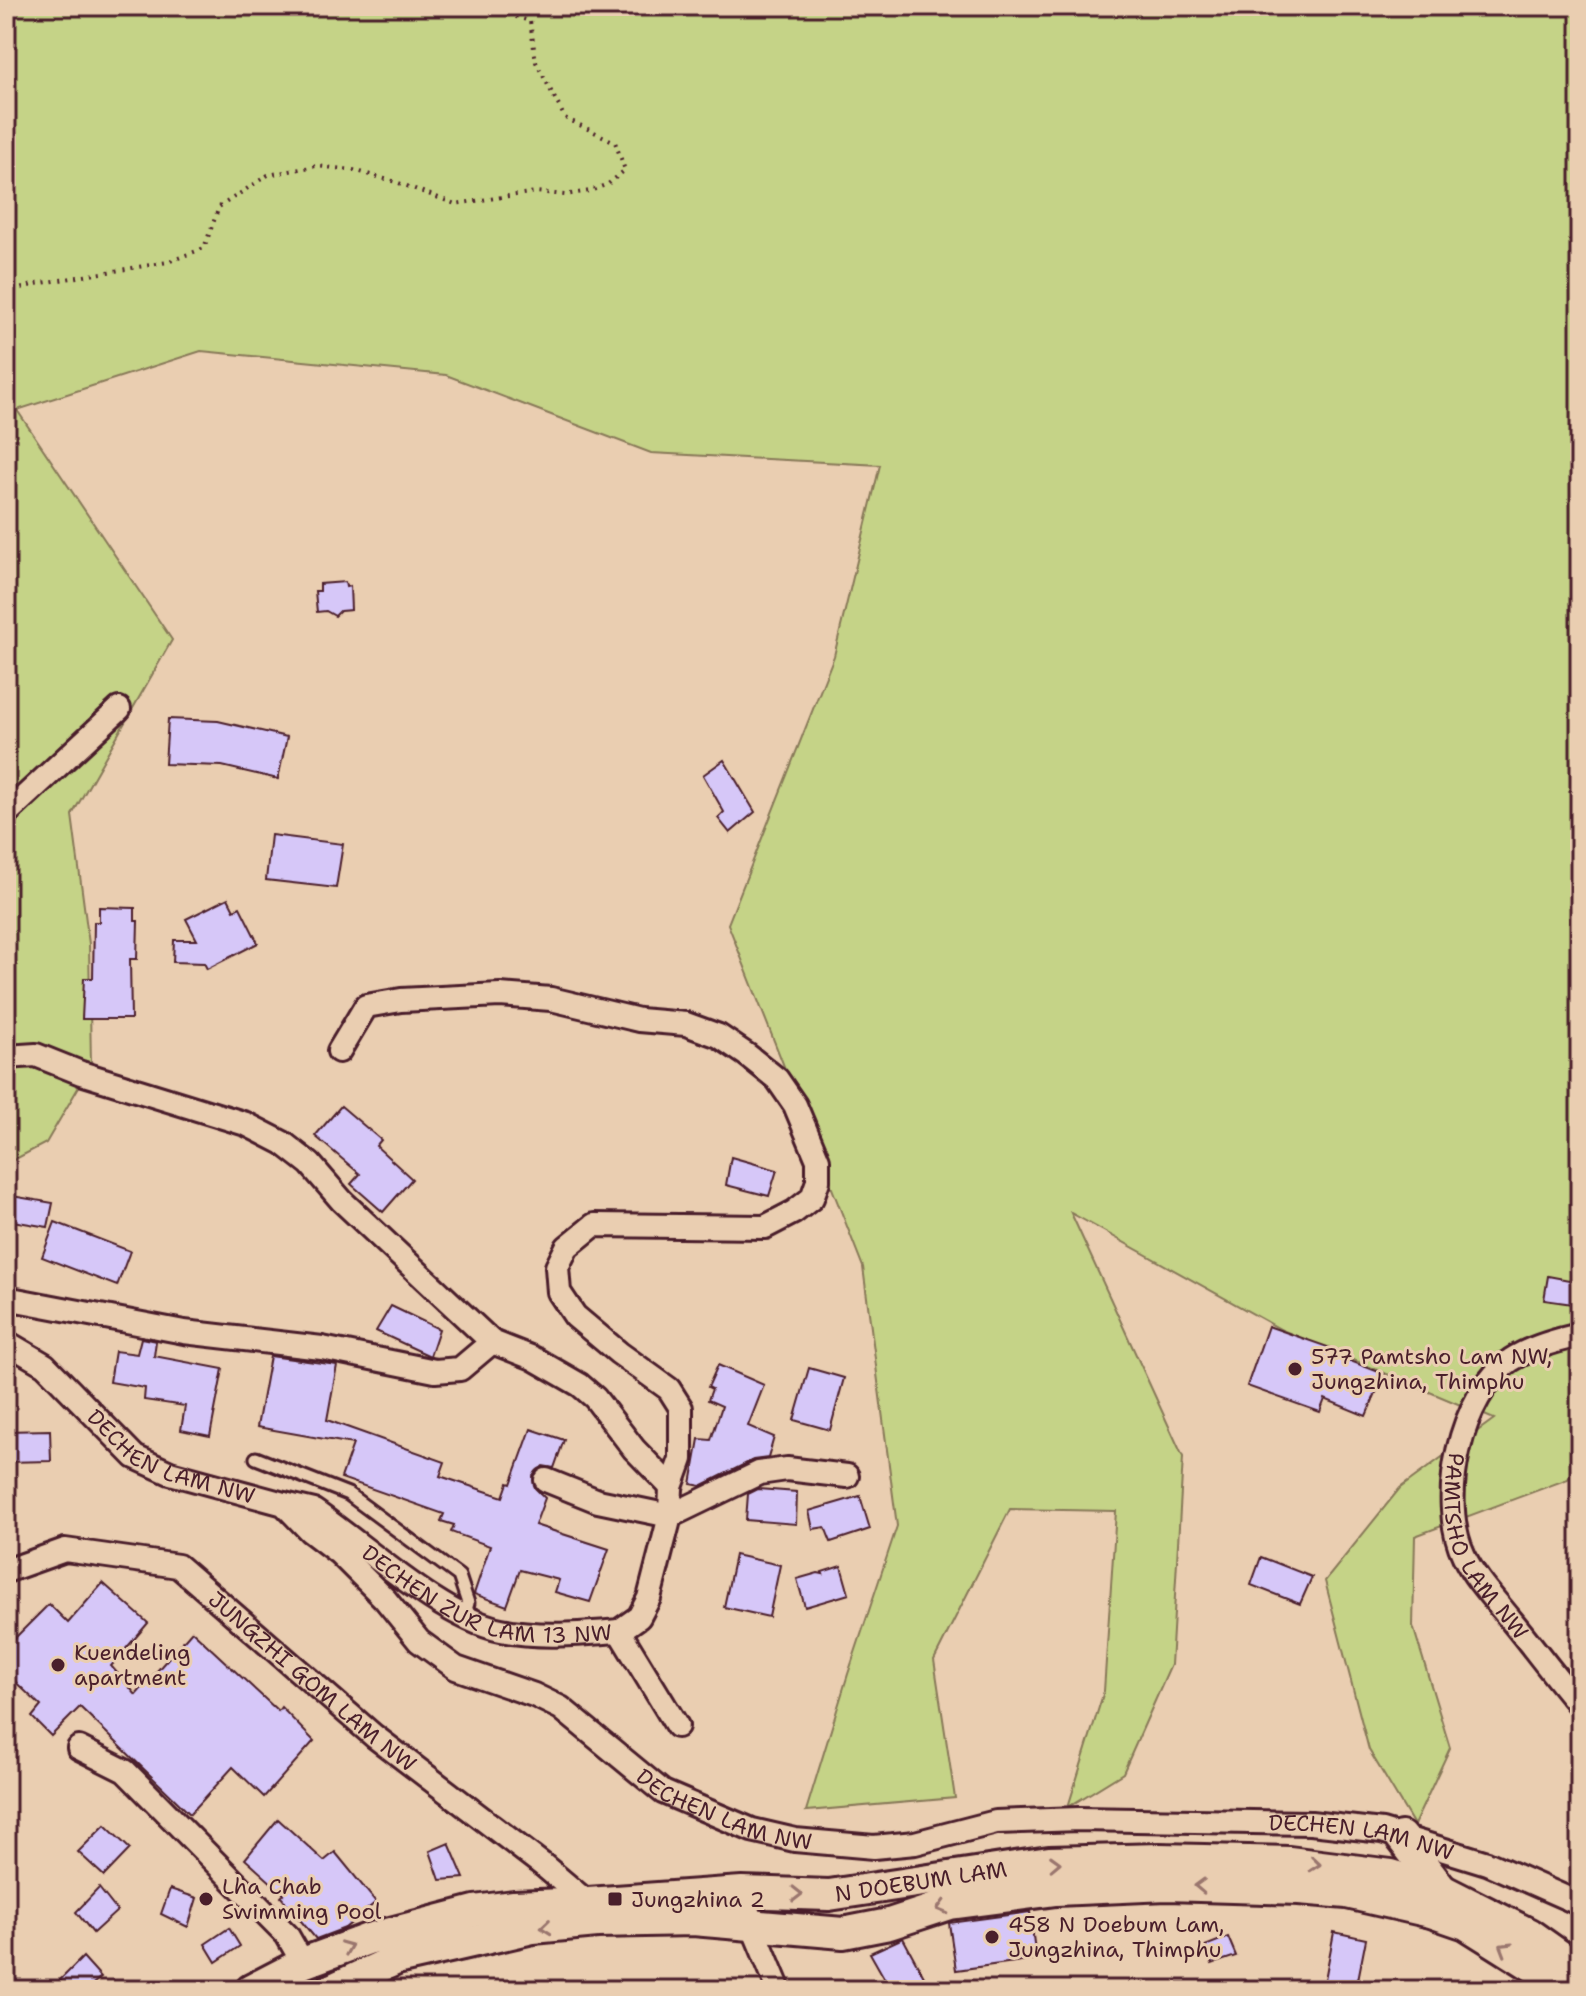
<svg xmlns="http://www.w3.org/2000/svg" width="1586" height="1996" font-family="'Shantell Sans',sans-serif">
<rect width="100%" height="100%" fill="#eaceb1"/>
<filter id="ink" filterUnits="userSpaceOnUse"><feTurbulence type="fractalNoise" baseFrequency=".0125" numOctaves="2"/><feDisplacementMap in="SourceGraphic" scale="16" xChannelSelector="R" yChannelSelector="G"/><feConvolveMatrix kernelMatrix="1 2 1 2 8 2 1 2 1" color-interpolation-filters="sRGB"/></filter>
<g filter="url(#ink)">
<path fill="#c5d387" stroke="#887959" stroke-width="2" d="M 6,6 L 1580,6 L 1580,1462 L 1568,1479 L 1415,1536 L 1413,1626 L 1450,1748 L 1414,1825 L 1369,1750 L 1325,1581 L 1400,1488 L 1494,1419 L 1282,1330 L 1071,1213 L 1183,1457 L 1171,1665 L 1123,1773 L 1068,1807 L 1104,1691 L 1116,1511 L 1010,1509 L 934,1660 L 955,1798 L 806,1811 L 848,1674 L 897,1526 L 863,1267 L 728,924 L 834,656 L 880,465 L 651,453 L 446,375 L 201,351 L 17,410 L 172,640 L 72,815 L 89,944 L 91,1066 L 46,1143 L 6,1164 Z"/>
<g fill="#d6c7f8" stroke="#4a1f2b" stroke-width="2">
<path d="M 345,582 L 346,587 L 350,586 L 351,610 L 340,611 L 335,616 L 326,611 L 317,612 L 315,591 L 320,591 L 320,584 Z"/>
<path d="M 168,719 L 218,721 L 287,737 L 278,779 L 222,766 L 165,764 Z"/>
<path d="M 724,760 L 755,812 L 730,833 L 718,818 L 724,812 L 703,775 Z"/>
<path d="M 271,835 L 343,844 L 336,888 L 266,880 Z"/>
<path d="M 228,898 L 234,910 L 240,907 L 258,943 L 207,969 L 204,963 L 173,962 L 174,940 L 197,940 L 186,919 Z"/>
<path d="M 99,907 L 135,908 L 135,921 L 138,921 L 137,959 L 130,959 L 131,1019 L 82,1019 L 84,978 L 93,978 L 94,922 L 99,922 Z"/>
<path d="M 341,1106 L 381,1140 L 376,1146 L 412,1179 L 383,1212 L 351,1184 L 360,1174 L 315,1136 Z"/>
<path d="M 731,1157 L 777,1170 L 769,1196 L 726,1185 Z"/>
<path d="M 6,1195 L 53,1203 L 48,1227 L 6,1220 Z"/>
<path d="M 55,1222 L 130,1251 L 117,1286 L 42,1257 Z"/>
<path d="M 1548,1276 L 1580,1282 L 1580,1305 L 1544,1300 Z"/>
<path d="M 391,1306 L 439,1329 L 430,1356 L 376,1331 Z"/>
<path d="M 1268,1326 L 1342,1352 L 1340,1357 L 1384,1374 L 1366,1416 L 1325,1399 L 1320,1412 L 1247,1386 Z"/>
<path d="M 141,1338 L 156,1341 L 154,1356 L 223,1369 L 210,1436 L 181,1430 L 185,1406 L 144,1400 L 145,1388 L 110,1382 L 115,1351 L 137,1354 Z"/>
<path d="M 270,1356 L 337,1365 L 327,1420 L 445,1462 L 440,1476 L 503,1497 L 508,1483 L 511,1484 L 531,1429 L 564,1440 L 554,1468 L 543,1466 L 533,1476 L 535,1488 L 545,1498 L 535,1525 L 609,1549 L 590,1602 L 555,1592 L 559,1580 L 520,1570 L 507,1606 L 474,1594 L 490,1546 L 451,1532 L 454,1525 L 441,1521 L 444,1514 L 341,1478 L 353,1444 L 257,1427 Z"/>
<path d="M 718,1365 L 764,1385 L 748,1426 L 774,1437 L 768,1458 L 753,1460 L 701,1486 L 691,1484 L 699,1439 L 711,1440 L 722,1406 L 708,1400 L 712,1389 L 708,1387 Z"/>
<path d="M 809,1368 L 844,1378 L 830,1430 L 794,1420 Z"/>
<path d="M 50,1430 L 51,1461 L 6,1462 L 6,1431 Z"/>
<path d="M 758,1489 L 797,1492 L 796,1524 L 746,1520 L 748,1494 Z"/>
<path d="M 860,1496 L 870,1529 L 831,1542 L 825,1527 L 813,1529 L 809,1511 Z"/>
<path d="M 735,1555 L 780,1565 L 769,1617 L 724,1607 Z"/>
<path d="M 1261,1557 L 1312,1577 L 1300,1604 L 1251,1585 Z"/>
<path d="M 841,1566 L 849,1594 L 805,1607 L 797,1579 L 818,1573 L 823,1574 L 822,1572 Z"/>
<path d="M 103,1583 L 148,1623 L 111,1666 L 136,1695 L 192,1631 L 278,1711 L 281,1707 L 314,1741 L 264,1797 L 233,1767 L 190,1814 L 80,1707 L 51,1736 L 32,1717 L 41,1706 L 6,1673 L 6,1647 L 49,1604 L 68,1623 Z"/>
<path d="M 278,1819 L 324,1861 L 335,1852 L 376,1902 L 345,1928 L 316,1939 L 281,1897 L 284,1894 L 245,1859 Z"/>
<path d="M 105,1825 L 130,1849 L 104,1876 L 78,1852 Z"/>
<path d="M 449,1843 L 464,1878 L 440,1880 L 430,1851 Z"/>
<path d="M 99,1888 L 117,1911 L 93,1933 L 76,1912 Z"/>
<path d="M 170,1889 L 197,1898 L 188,1927 L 161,1914 Z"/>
<path d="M 1030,1912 L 1036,1959 L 956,1970 L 949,1923 Z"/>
<path d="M 229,1928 L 240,1946 L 216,1962 L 205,1944 Z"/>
<path d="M 1334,1932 L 1366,1939 L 1356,1990 L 1323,1990 Z"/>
<path d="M 1228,1937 L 1236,1956 L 1212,1964 L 1205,1946 Z"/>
<path d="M 903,1938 L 931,1990 L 891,1990 L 870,1953 Z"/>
<path d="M 83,1957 L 101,1977 L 86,1990 L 70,1990 L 60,1980 Z"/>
</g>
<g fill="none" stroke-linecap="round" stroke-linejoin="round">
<g stroke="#4a1f2b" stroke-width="17">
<path id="service" d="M 256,1458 L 348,1494 L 459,1576 L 468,1603 L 464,1617"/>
</g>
<g stroke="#4a1f2b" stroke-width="28">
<g id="minor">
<path d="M 6,814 L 119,709"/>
<path d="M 6,1057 L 36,1055 L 81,1073 L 246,1124 L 283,1143 L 310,1164 L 342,1201 L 492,1342 L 460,1369 L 435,1371 L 322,1348 L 184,1332 L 6,1298"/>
<path id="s1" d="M 1580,1335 C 1557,1340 1531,1347 1511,1360 C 1460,1395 1437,1501 1464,1556 C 1475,1579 1495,1600 1511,1620 C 1534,1648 1556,1678 1580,1706"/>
<path id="s2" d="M 6,1342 L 45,1365 L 135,1457 L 170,1473 L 284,1504 L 310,1531 L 339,1553 L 385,1599 L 419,1641 L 456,1668 L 534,1695 L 561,1708 L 663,1792 L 752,1830 L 795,1840 L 874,1847 L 915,1843 L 996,1822 L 1079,1819 L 1311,1823 L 1382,1831 L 1425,1844 L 1487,1863 L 1580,1904"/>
<path d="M 492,1342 L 533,1358 L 580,1385 L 595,1398 L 634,1449 L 671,1487"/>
<path d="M 546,1480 L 598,1501 L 670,1516 L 759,1473 L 787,1469 L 847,1476"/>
<path id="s3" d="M 284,1504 L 314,1511 C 365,1546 442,1618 501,1630 C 540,1638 580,1634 619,1631 L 639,1617 L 649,1598 L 670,1516 L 671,1487 L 681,1459 L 681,1408 L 669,1389 L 619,1353 L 575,1316 L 559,1292 L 557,1267 L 567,1247 L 594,1225 L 765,1227 L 794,1212 L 812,1198 L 818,1181 L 818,1160 L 795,1105 L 777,1079 L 747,1055 L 719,1036 L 686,1024 L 639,1020 L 551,999 L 500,995 L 401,1000 L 366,1006 L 339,1051"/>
<path id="s4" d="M 6,1571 L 65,1550 L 178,1566 L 374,1736 L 543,1865 L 588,1903"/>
<path d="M 619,1631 L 677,1726"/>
<path d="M 79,1748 L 125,1771 L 287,1935 L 303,1963"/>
<path d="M 742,1892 L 752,1925 L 779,1990"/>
</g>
</g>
<g stroke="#4a1f2b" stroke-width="36">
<g id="secondary">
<path d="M 1401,1837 L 1442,1890"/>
<path id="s5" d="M 251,1990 L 303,1963 L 368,1939 L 475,1911 L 514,1906 L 588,1903 L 742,1892 L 829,1895 L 1049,1862 L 1160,1859 L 1289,1862 L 1391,1875 L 1442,1890 L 1529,1934 L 1580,1970"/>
<path d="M 330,1990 L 397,1959 L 533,1928 L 597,1922 L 693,1920 L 843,1933 L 889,1924 L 950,1904 L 1056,1890 L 1167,1885 L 1299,1889 L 1347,1893 L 1431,1912 L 1466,1924 L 1571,1990"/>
</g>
</g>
<path stroke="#4a1f2b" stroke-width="4" stroke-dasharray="2 6" stroke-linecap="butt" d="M 6,293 L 36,284 L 168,262 L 204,248 L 219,207 L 268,175 L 316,166 L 353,170 L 396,182 L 455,204 L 536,192 L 565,195 L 590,191 L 608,184 L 625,170 L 615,142 L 565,118 L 536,62 L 530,21 L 493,10 L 466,6"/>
<use href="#service" stroke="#eaceb1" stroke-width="11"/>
<use href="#minor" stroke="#eaceb1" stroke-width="22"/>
<use href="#secondary" stroke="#eaceb1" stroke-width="30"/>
</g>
<defs><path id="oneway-chevron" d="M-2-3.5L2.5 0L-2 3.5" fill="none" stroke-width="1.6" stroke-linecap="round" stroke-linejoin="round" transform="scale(2)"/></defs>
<g stroke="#9a766e">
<use href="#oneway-chevron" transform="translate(1055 1863) rotate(-2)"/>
<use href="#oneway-chevron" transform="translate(1315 1864) rotate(6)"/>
<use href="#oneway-chevron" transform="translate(1200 1886) rotate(-178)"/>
<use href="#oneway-chevron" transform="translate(797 1894) rotate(1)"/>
<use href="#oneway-chevron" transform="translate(942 1908) rotate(164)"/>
<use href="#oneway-chevron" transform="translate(546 1927) rotate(174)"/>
<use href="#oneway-chevron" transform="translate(347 1947) rotate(-22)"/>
<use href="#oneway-chevron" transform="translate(1505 1948) rotate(-149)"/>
</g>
</g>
<g fill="#4a1f2b" stroke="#eaceb1" stroke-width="3">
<circle cx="1295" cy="1369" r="8"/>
<circle cx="58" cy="1665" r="8"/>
<circle cx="206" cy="1899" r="8"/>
<rect x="607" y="1891" width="16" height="16" rx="4"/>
<circle cx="992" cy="1937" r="8"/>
</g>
<g text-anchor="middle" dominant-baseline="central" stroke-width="6" stroke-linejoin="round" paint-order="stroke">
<g font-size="22" fill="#4a1f2b" stroke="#eaceb1" text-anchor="start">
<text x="1311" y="1356">577 Pamtsho Lam NW,<tspan x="1311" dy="25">Jungzhina, Thimphu</tspan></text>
<text x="74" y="1652">Kuendeling<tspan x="74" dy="25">apartment</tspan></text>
<text x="222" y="1886">Lha Chab<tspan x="222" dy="25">Swimming Pool</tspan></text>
<text x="631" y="1899">Jungzhina 2</text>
<text x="1008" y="1924">458 N Doebum Lam,<tspan x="1008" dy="25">Jungzhina, Thimphu</tspan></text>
</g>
<g font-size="22" fill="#4a1f2b" stroke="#eaceb1">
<text stroke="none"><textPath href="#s2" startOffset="206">DECHEN LAM NW</textPath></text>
<text stroke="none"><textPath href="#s1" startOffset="286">PAMTSHO LAM NW</textPath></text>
<text stroke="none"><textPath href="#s3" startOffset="230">DECHEN ZUR LAM 13 NW</textPath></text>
<text stroke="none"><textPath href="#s4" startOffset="354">JUNGZHI GOM LAM NW</textPath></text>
<text stroke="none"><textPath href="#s2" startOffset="878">DECHEN LAM NW</textPath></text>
<text stroke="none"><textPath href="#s2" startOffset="1526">DECHEN LAM NW</textPath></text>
<text stroke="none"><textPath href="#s5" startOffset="686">N DOEBUM LAM</textPath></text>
</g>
</g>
<rect width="1586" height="1996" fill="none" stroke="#eaceb1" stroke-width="32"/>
<rect x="16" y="16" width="1554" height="1964" fill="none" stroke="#4a1f2b" stroke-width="3" filter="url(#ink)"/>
</svg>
